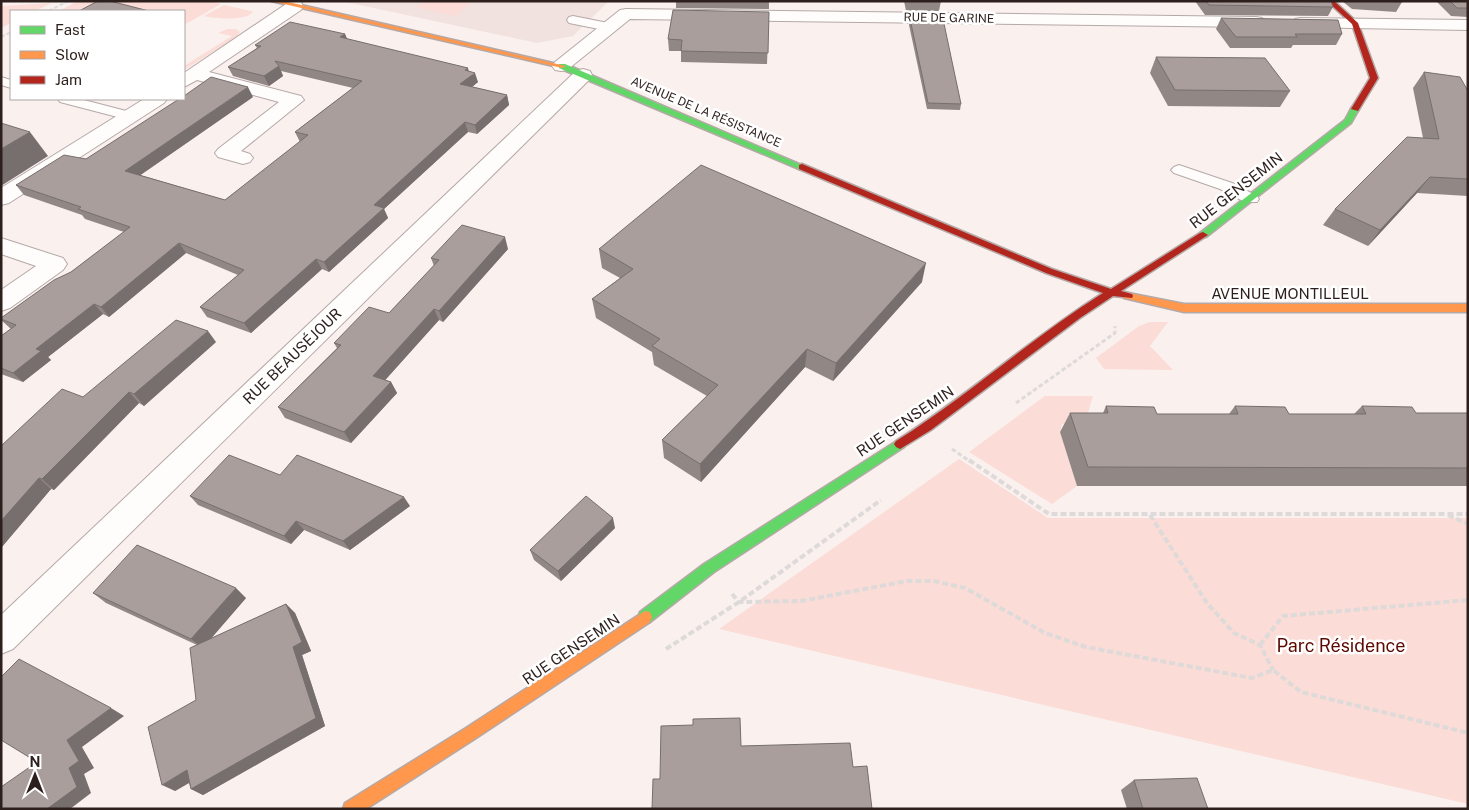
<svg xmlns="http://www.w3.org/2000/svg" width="1469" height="810" font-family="'Public Sans',sans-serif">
<rect width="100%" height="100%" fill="#faf0ee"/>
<path fill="#f2e2df" d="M 341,1 L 609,1 L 573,36 L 537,43 Z"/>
<g fill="#fbdcd6">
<path d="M 78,1 L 210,1 L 221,4 L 184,25 L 184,11 L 59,11 Z"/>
<path d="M 424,1 L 473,1 L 455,16 L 416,7 Z"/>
<path d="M 52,3 L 35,11 L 11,11 L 11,23 L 1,28 L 1,6 Z"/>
<path d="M 224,5 L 251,11 L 253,12 C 246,21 216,19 204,16 Z"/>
<path d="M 227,29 L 236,29 L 240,32 L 237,37 L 184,70 L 184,66 L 232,36 L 218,33 Z"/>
<path d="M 1150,322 L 1168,322 L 1150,346 L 1173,370 L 1104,369 L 1096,358 L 1139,326 Z"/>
<path d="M 1045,396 L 1093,396 L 1085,423 L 1062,424 L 1060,432 L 1077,486 L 1052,504 L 969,452 Z"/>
<path d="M 959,459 L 1048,518 L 1468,518 L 1468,804 L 719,629 Z"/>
</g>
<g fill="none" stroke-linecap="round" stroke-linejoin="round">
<g stroke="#b5a9a7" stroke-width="2">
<g id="lane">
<path d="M 573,16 L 613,24 L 615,27 L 609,31 L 569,23 L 567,20 L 569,17 Z"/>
<path d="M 1,77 L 11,80 L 11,88 L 1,85 Z"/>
<path d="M 58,99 L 80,99 L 134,113 L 136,116 L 134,119 L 129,120 L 60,102 Z"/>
<path d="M 1179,165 L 1232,183 L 1257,196 L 1259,199 L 1257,202 L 1245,202 L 1220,189 L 1174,173 L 1171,170 L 1174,167 Z"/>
</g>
</g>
<g stroke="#b5a9a7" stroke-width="2">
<g id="street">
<path d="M 296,1 L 301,2 L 303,6 L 301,10 L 209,72 L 301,96 L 304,100 L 241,151 L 250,154 L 253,158 L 250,162 L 243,164 L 218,157 L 215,153 L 218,149 L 279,102 L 197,80 L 184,87 L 184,73 L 289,2 Z"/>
<path d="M 626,9 L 1256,17 L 1262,18 L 1265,22 L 1262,26 L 1256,27 L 630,19 L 567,70 L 561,71 L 555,70 L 552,66 L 555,62 L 620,10 Z"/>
<path d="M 1301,18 L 1468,20 L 1468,30 L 1295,27 L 1292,23 L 1295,19 Z"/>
<path d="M 583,69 L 590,71 L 592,75 L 590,79 L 13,649 L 1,654 L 1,615 L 576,71 Z"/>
<path d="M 144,99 L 167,99 L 164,103 L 9,203 L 1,205 L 1,188 Z"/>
<path d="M 1,238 L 63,258 L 67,264 L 63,270 L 10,308 L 1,311 L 1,290 L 36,266 L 1,254 Z"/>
</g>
</g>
<g stroke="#b5a9a7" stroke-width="3">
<g id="fast">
<path d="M 559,64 L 565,64 L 806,167 L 805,169 L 799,169 L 559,68 Z"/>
<path d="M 1352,107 L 1359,109 L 1351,123 L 1206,237 L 1200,237 L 1200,233 L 1345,120 Z"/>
<path d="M 900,439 L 904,441 L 906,444 L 904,447 L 714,572 L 650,622 L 645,623 L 640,622 L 638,617 L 640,612 L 704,564 Z"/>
</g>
</g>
<g stroke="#b5a9a7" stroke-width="3">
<g id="slow">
<path d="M 271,1 L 284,1 L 566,66 L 562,68 Z"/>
<path d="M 1128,293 L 1184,304 L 1468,304 L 1468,312 L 1184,312 L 1124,298 L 1123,296 Z"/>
<path d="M 645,611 L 650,612 L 652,617 L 650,622 L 476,738 L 366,809 L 343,809 L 345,803 L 466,728 Z"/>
</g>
</g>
<g stroke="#b5a9a7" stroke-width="3">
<g id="jam">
<path d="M 1327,1 L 1334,1 L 1358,23 L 1378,78 L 1358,111 L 1351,109 L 1370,78 L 1352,24 Z"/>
<path d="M 802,164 L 1052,269 L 1111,289 L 1200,233 L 1203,232 L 1208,235 L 1121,291 L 1132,294 L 1133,296 L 1132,298 L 1113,296 L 1080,318 L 931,430 L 900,449 L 896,447 L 894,444 L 896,441 C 968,396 1031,338 1103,293 L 1046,273 L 799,169 L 799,165 Z"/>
</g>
</g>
<g stroke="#dddad9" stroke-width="2" stroke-dasharray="4 2" stroke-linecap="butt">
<path d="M 49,11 L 68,1"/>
<path d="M 1,37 L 11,32"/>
</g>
<g stroke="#dddad9" stroke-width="3" stroke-dasharray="4.5 2.5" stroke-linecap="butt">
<path d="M 1016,403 L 1115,333 L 1115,326"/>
<path d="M 952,449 L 971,462"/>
</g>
<g stroke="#dddad9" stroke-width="4" stroke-dasharray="6 3" stroke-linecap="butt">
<path d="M 969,460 L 1049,514 L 1468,514"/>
<path d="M 1150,515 L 1207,603 L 1234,633 L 1260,645 L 1273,670"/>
<path d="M 1448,515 L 1468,524"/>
<path d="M 732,594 L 739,602 L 801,601 L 907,581 L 934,581 L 965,588 L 1045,633 L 1086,647 L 1252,678 L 1273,670 L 1301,692 L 1468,733"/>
<path d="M 1260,645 L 1283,616 L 1468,600"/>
<path d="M 666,649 L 739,602 L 881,500"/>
</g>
<use href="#lane" fill="#fefdfc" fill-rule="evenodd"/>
<use href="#street" fill="#fefdfc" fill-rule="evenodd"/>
<use href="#fast" fill="#63d668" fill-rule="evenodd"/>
<use href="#slow" fill="#ff974d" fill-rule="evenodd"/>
<use href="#jam" fill="#b3261e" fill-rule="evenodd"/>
</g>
<g fill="#918886">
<path d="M 676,1 L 769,1 L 769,9 L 676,8 Z"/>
<path d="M 904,1 L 941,1 L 939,11 L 906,11 Z"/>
<path d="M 1195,1 L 1331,1 L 1333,7 L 1328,16 L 1205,15 Z"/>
<path d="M 1342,1 L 1401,1 L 1402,2 L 1396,12 L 1352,9 Z"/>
<path d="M 1436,1 L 1468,1 L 1468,17 L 1451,16 Z"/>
<path d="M 769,12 L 767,64 L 681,62 L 681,51 L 669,51 L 668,39 Z"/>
<path d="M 1221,18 L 1342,34 L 1336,45 L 1293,45 L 1291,48 L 1230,48 L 1216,29 Z"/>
<path d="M 910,19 L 961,104 L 960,110 L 927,109 L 909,25 Z"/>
<path d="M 345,34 L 347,39 L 469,71 L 478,82 L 472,87 L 507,95 L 509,105 L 477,134 L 468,132 L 384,209 L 388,218 L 329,272 L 322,269 L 251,333 L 207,317 L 200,307 L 238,275 L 186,253 L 109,317 L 103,314 L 48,357 L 51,360 L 23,382 L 1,374 L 1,336 L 11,329 L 1,320 L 1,318 L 71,272 L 124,232 L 85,219 L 82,215 L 24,195 L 16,185 L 253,97 L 140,175 L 225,200 L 300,142 L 295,132 L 353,88 L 281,71 L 283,76 L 269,86 L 233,76 L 228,67 L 257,48 L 255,45 Z"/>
<path d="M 1156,57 L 1290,91 L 1280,107 L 1168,106 L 1150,73 Z"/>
<path d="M 1424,72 L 1468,91 L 1468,196 L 1417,193 L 1368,246 L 1323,225 L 1335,209 L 1423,138 L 1413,88 Z"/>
<path d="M 508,249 L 443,322 L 439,320 L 385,380 L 391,382 L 397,393 L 351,443 L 285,418 L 278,407 L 337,348 L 334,343 L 389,313 L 434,266 L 431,258 Z"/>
<path d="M 599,249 L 922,282 L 833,381 L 805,367 L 701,482 L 664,458 L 662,440 L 707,396 L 654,365 L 652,352 L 596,318 L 592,299 L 620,278 L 602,268 Z"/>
<path d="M 216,342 L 144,406 L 139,403 L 54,490 L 51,489 L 1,548 L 1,446 L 83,397 Z"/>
<path d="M 1106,406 L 1157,414 L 1229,414 L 1235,406 L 1289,414 L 1354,414 L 1362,406 L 1416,413 L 1468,413 L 1468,486 L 1077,486 L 1060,432 L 1070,413 L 1103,413 Z"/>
<path d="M 280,475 L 410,506 L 350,550 L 304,530 L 291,544 L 198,505 L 190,496 Z"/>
<path d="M 615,528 L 561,581 L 534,560 L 530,550 Z"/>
<path d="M 93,593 L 246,598 L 210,639 L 286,604 L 295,613 L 311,651 L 302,655 L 325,726 L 203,795 L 191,789 L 189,783 L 175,791 L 196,700 L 197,645 L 106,603 Z"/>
<path d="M 1134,780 L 1208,809 L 1127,809 L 1121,790 Z"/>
</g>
<g fill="#766f6d">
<path d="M 345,34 L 349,43 L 340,37 Z"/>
<path d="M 279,66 L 283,76 L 269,86 L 264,76 Z"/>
<path d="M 468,68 L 470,77 L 475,73 L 478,82 L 463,94 L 460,84 L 465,70 Z"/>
<path d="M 248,87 L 253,97 L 132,181 L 125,171 Z"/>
<path d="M 507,95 L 509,105 L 477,134 L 475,125 Z"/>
<path d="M 465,122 L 468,132 L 384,209 L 388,218 L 329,272 L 324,262 L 374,205 Z"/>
<path d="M 30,132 L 48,156 L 1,186 L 1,149 Z"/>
<path d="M 1430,177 L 1417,193 L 1368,246 L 1380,230 Z"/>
<path d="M 505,237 L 508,249 L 443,322 L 439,311 Z"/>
<path d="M 179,243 L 186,253 L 109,317 L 101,307 Z"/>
<path d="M 316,259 L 322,269 L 251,333 L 244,323 Z"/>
<path d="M 926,263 L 922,282 L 833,381 L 836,363 Z"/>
<path d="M 94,304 L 103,314 L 48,357 L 51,360 L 23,382 L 13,373 L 36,349 Z"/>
<path d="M 434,309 L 439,320 L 379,387 L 373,376 Z"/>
<path d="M 208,331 L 216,342 L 144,406 L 134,394 Z"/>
<path d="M 807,349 L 805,367 L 701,482 L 700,464 Z"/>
<path d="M 391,382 L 397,393 L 351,443 L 344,432 Z"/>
<path d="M 129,392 L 139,403 L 54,490 L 42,479 Z"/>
<path d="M 39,478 L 51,489 L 1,548 L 1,521 Z"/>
<path d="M 404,497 L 410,506 L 350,550 L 343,541 Z"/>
<path d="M 613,518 L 615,528 L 561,581 L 558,571 Z"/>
<path d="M 296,521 L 304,530 L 291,544 L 284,536 Z"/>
<path d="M 236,588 L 246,598 L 203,648 L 191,639 Z"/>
<path d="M 286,604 L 295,613 L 311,651 L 302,655 L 325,726 L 203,795 L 191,789 Z"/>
<path d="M 111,708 L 124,716 L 82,747 L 94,768 L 84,774 L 91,793 L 70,809 L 47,809 L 69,768 L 67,740 Z"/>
<path d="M 187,770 L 199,777 L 175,791 L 162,785 Z"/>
</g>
<g fill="#a99e9c" stroke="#766f6d">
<path d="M 98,1 L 110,1 L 149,11 L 79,11 Z"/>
<path d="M 1206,1 L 1331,1 L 1333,7 L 1209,5 Z"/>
<path d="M 1381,1 L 1401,1 L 1402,2 Z"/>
<path d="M 1450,1 L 1468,1 L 1468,8 L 1457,8 Z"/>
<path d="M 673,10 L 769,12 L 768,53 L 681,51 L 682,40 L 668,39 Z"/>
<path d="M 1221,18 L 1338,20 L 1342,34 L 1295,34 L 1297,37 L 1236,37 Z"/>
<path d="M 910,19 L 943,19 L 961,104 L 928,103 Z"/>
<path d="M 290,22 L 345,34 L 340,37 L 468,68 L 465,70 L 475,73 L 460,84 L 507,95 L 475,125 L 465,122 L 374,205 L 384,208 L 324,262 L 316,259 L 244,323 L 200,307 L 244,270 L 179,243 L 101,307 L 94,304 L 36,349 L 41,351 L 13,373 L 1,368 L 1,336 L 16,325 L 1,319 L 1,318 L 54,280 L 71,272 L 130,227 L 78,209 L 81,207 L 16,185 L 64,155 L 86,159 L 179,99 L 184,99 L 184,96 L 211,77 L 248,87 L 125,171 L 225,200 L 308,135 L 295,132 L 362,81 L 275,61 L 279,66 L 264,76 L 228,67 L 261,46 L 255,45 Z"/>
<path d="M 1156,57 L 1265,58 L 1290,91 L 1175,90 Z"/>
<path d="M 1424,72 L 1460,77 L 1468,91 L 1468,179 L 1430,177 L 1380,230 L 1335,209 L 1407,137 L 1439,139 Z"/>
<path d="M 1,123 L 30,132 L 1,149 Z"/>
<path d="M 701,165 L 926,263 L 836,363 L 807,349 L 700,464 L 662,440 L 718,385 L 652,346 L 660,339 L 592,299 L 633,269 L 599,249 Z"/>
<path d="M 462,225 L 505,237 L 439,311 L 434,309 L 373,376 L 391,382 L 344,432 L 278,407 L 341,345 L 334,343 L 369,307 L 389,313 L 439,260 L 431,258 Z"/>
<path d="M 176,320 L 208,331 L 134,394 L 129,392 L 42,479 L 39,478 L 1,521 L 1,446 L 62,389 L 83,397 Z"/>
<path d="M 1106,406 L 1154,407 L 1157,414 L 1238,414 L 1235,406 L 1285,407 L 1289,414 L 1366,414 L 1362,406 L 1412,407 L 1416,413 L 1468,413 L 1468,468 L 1088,467 L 1070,413 L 1108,413 Z"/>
<path d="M 229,455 L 280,475 L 297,455 L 404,497 L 343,541 L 296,521 L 284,536 L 190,496 Z"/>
<path d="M 586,496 L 613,518 L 558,571 L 530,550 Z"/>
<path d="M 137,545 L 236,588 L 191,639 L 93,593 Z"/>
<path d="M 286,604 L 302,642 L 293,647 L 316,718 L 191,789 L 187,770 L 162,785 L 148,727 L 196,700 L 190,648 Z"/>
<path d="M 19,659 L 111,708 L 67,740 L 79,761 L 69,768 L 77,787 L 47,809 L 1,809 L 1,787 L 37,762 L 1,740 L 1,677 Z"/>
<path d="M 740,718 L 741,746 L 850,743 L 853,767 L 867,766 L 872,809 L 652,809 L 653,779 L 660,779 L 661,726 L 693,725 L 693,719 Z"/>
<path d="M 1197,778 L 1208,809 L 1143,809 L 1134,780 Z"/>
</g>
<g text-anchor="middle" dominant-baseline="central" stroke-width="5" stroke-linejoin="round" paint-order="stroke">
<g font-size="12" fill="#2d1f1c" stroke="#fff">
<text transform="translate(949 18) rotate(1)">RUE DE GARINE</text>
<text transform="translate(706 112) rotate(23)">AVENUE DE LA RÉSISTANCE</text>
</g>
<g font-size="15" fill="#2d1f1c" stroke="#fff">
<text transform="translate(1236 190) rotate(-38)">RUE GENSEMIN</text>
<text x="1290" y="293">AVENUE MONTILLEUL</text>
<text transform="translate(292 356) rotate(-44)">RUE BEAUSÉJOUR</text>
<text transform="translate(905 421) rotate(-34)">RUE GENSEMIN</text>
<text transform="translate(571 649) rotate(-34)">RUE GENSEMIN</text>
</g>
<g font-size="18" fill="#5c0901" stroke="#fff">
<text x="1341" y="645">Parc Résidence</text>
</g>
</g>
<rect width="1469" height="810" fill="none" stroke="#2d1f1c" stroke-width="5"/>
<rect x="10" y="10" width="175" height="90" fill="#ffffff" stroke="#aba5a4"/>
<rect x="20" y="26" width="25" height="8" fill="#63d668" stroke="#aba5a4"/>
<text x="55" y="35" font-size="15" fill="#2d1f1c">Fast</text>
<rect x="20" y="51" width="25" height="8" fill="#ff974d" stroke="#aba5a4"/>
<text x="55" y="60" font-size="15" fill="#2d1f1c">Slow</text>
<rect x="20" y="76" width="25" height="8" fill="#b3261e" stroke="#aba5a4"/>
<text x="55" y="85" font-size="15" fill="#2d1f1c">Jam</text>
<g transform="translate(35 775)" stroke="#ffffff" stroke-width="4" paint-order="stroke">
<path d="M0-4L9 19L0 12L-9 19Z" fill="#2d1f1c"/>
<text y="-8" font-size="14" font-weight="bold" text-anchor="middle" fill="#2d1f1c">N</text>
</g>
</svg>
